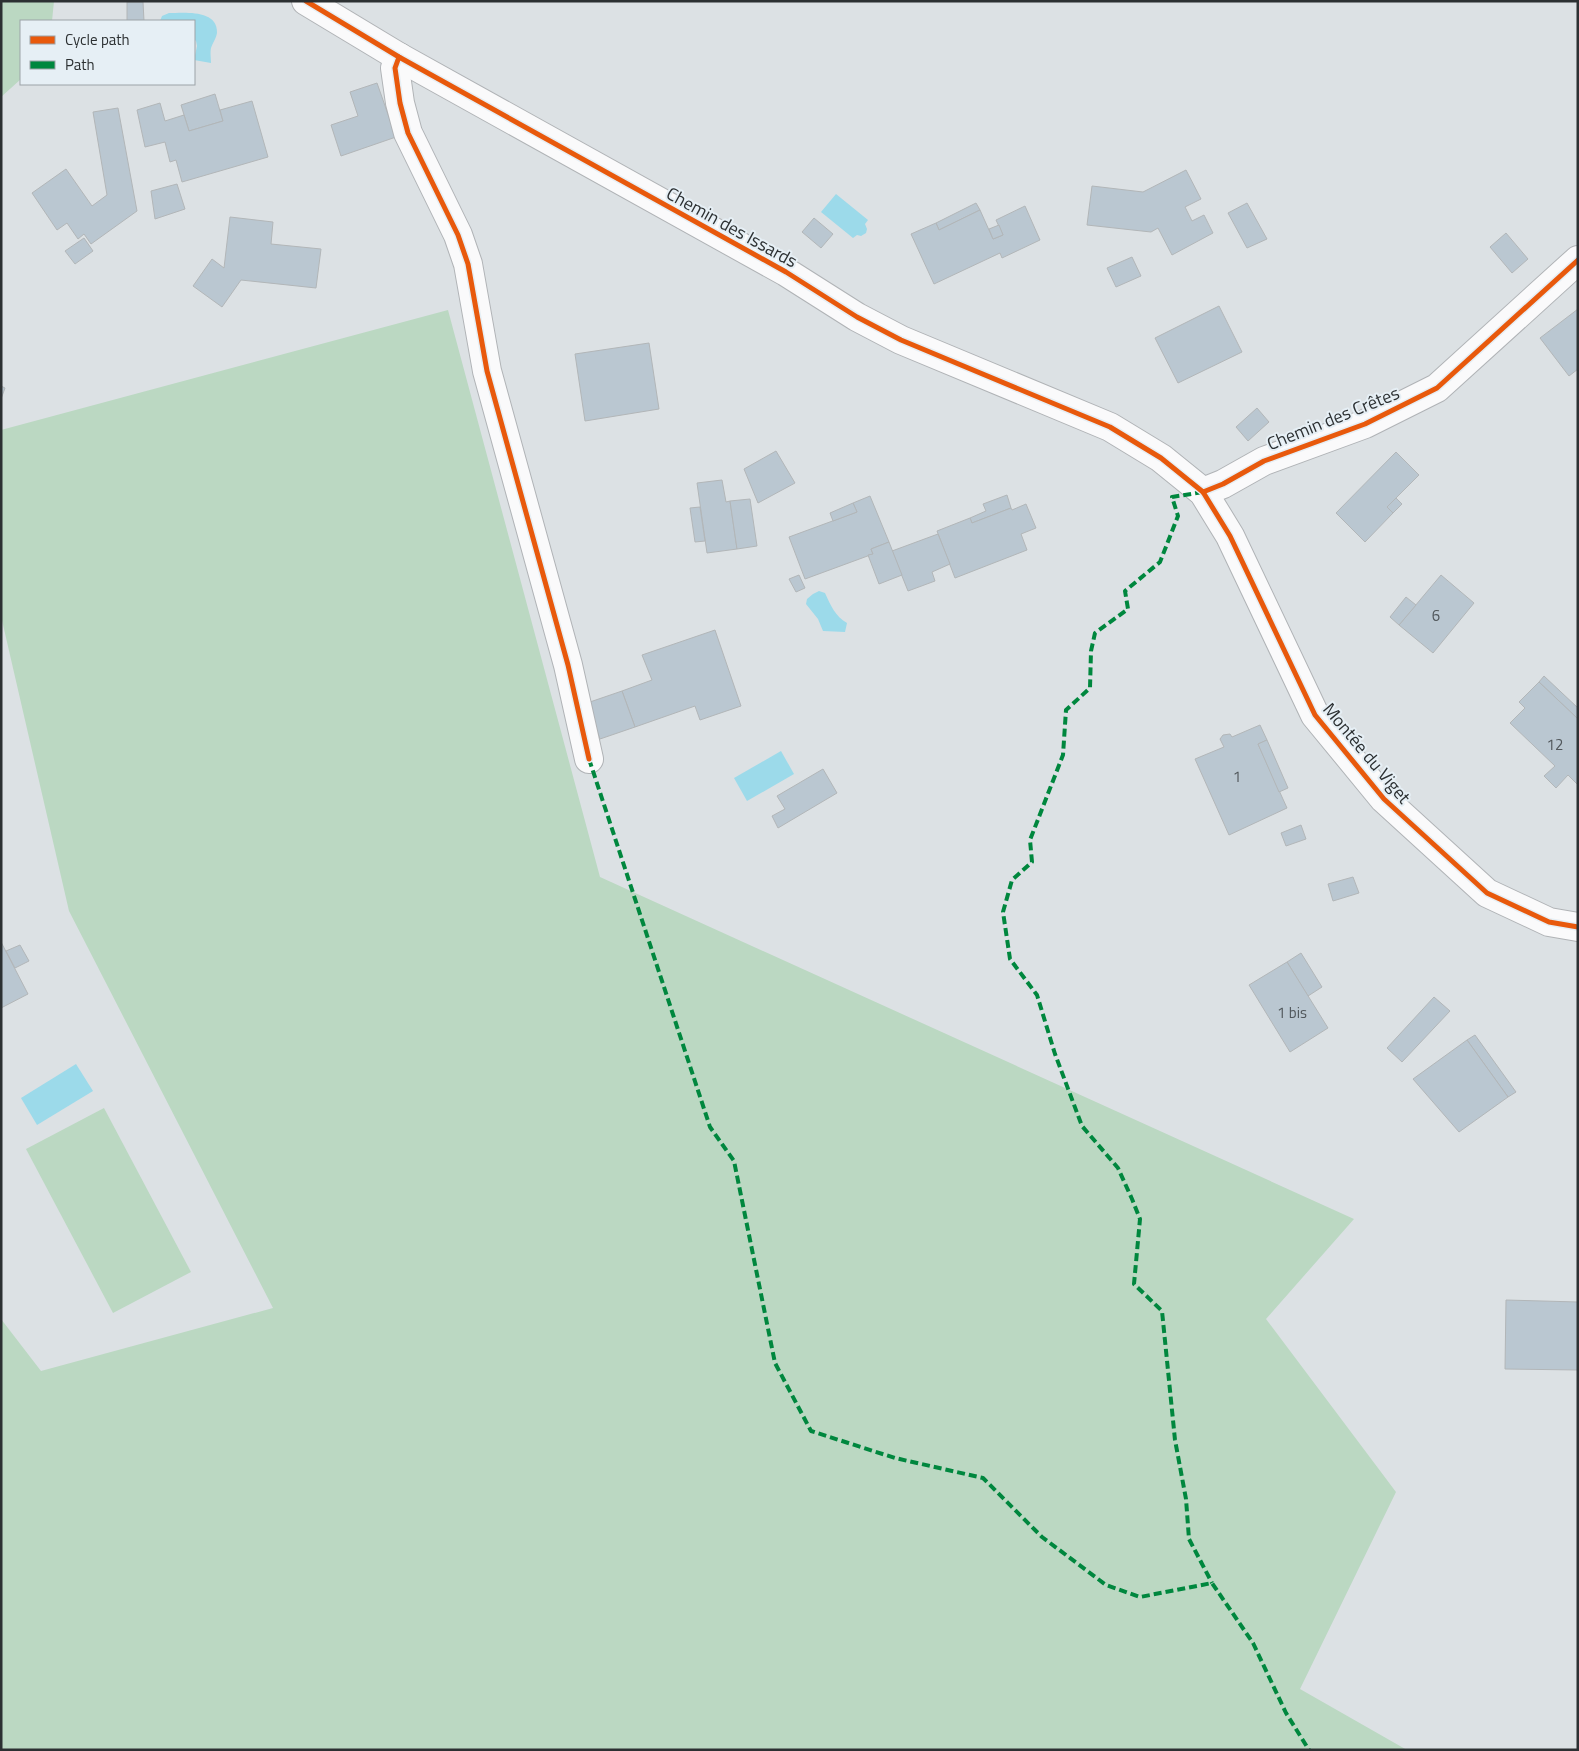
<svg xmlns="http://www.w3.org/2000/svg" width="1579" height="1751" font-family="'Titillium Web',sans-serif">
<rect width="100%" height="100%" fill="#dce1e4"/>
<g fill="#bbd8c2">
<path d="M 1,1 L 54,1 L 52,21 L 21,21 L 21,79 L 1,97 Z"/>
<path d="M 448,310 L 600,877 L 1354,1219 L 1266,1319 L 1396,1492 L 1300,1689 L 1407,1750 L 1,1750 L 1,1319 L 41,1371 L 273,1308 L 69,911 L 1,616 L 1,430 Z"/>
<path d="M 104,1108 L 191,1272 L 113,1313 L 26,1149 Z"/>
</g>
<g fill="#9cdaea">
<path d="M 169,13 C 184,13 218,9 217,33 C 216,39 213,42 211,48 C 210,52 211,59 211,63 L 194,60 L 197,46 L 196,41 L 194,39 L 194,21 L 160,21 L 162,16 Z"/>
<path d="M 836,194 L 868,220 L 865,224 L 867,229 L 866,233 L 861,236 L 857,235 L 853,238 L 821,212 Z"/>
<path d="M 819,591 L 825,593 C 831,606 835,616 847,623 L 845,632 L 823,631 L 818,619 L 806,604 L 807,599 L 813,594 Z"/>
<path d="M 781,751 L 794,774 L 747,801 L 734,778 Z"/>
<path d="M 76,1064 L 93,1091 L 37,1125 L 21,1098 Z"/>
</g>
<g fill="#bac7d1" stroke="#b2b6b8">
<path d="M 127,2 L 143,2 L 144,21 L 127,21 Z"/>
<path d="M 377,83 L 396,137 L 341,156 L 331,125 L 358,116 L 350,92 Z"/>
<path d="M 215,94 L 223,121 L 189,131 L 181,105 Z"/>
<path d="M 252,101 L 268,157 L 182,182 L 176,160 L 170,162 L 165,142 L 145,147 L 137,110 L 160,103 L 165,121 L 184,115 L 189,131 L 223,121 L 220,110 Z"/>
<path d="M 118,108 L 137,211 L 91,244 L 84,234 L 78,239 L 67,223 L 57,230 L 32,193 L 66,169 L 92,206 L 107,195 L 93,112 Z"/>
<path d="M 1186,170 L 1201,199 L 1185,207 L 1192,221 L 1204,215 L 1213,233 L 1172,255 L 1158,228 L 1151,232 L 1087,225 L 1092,186 L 1143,192 Z"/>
<path d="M 177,184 L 185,209 L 155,219 L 151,191 Z"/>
<path d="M 976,203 L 980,210 L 939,230 L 936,223 Z"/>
<path d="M 1247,203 L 1267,239 L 1247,248 L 1228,213 Z"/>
<path d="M 1025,206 L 1040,240 L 1002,258 L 1000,253 L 934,284 L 911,234 L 936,223 L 939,230 L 980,210 L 993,239 L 1003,235 L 996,220 Z"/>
<path d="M 230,217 L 273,222 L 271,244 L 321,249 L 316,288 L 241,280 L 222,307 L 193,286 L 212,259 L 224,268 Z"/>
<path d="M 814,218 L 833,234 L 821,248 L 802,232 Z"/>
<path d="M 999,225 L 1003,235 L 993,239 L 989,229 Z"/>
<path d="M 1506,233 L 1528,259 L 1512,273 L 1490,247 Z"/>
<path d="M 84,238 L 93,251 L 75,264 L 65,251 Z"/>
<path d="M 1132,257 L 1141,276 L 1116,287 L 1107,268 Z"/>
<path d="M 1219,306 L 1242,352 L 1178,383 L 1155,338 Z"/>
<path d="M 1578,309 L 1578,369 L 1569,376 L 1540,338 Z"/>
<path d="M 649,343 L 659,409 L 585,421 L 575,354 Z"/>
<path d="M 1,386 L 5,388 L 1,399 Z"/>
<path d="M 1257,408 L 1269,422 L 1248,441 L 1236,427 Z"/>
<path d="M 776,451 L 795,483 L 758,503 L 744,469 Z"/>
<path d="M 1396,452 L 1419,475 L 1387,507 L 1393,513 L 1365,542 L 1336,513 Z"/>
<path d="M 722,480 L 726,502 L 730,501 L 737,549 L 707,553 L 697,483 Z"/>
<path d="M 1007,495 L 1011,508 L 972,523 L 970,518 L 986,511 L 983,504 Z"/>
<path d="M 870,496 L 889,542 L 871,549 L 873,554 L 805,579 L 789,537 L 857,512 L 853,503 Z"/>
<path d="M 1396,498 L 1402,504 L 1393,513 L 1387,507 Z"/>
<path d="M 750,499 L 757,546 L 737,549 L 730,501 Z"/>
<path d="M 853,503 L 857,512 L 833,521 L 830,513 Z"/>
<path d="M 1026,504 L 1036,528 L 1021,534 L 1027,550 L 955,578 L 937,531 L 970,518 L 972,523 L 1011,508 L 1012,510 Z"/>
<path d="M 700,507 L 705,541 L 695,542 L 690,508 Z"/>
<path d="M 938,534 L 950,564 L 932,572 L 935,581 L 908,591 L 892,551 Z"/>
<path d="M 889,542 L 902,575 L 879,584 L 868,555 L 873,554 L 871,549 Z"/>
<path d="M 799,575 L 805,588 L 796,592 L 789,579 Z"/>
<path d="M 1441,575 L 1474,603 L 1433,653 L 1399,625 Z"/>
<path d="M 1406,597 L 1416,605 L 1399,625 L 1390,617 Z"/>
<path d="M 715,630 L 741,706 L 700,720 L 695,706 L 635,727 L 622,691 L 652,680 L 642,655 Z"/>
<path d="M 1544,676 L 1578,708 L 1578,719 L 1539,682 Z"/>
<path d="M 1539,682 L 1578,719 L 1578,785 L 1568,775 L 1556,788 L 1544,776 L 1555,766 L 1510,723 L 1525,708 L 1519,702 Z"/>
<path d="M 622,691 L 635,727 L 600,739 L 587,703 Z"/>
<path d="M 1260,725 L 1267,740 L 1258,744 L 1287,808 L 1229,835 L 1195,759 L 1224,747 L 1220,739 L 1223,735 L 1230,734 L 1232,737 Z"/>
<path d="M 1267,740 L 1288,788 L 1279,792 L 1258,744 Z"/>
<path d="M 823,769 L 837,793 L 778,828 L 772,816 L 785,809 L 777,796 Z"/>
<path d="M 1301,825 L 1306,839 L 1286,846 L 1281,833 Z"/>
<path d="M 1353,877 L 1359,893 L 1333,901 L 1328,884 Z"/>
<path d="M 1,942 L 28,994 L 1,1008 Z"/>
<path d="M 20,945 L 29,961 L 15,968 L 6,951 Z"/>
<path d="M 1301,953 L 1322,987 L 1308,996 L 1287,962 Z"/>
<path d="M 1287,962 L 1328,1028 L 1290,1052 L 1249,985 Z"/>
<path d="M 1434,997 L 1450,1011 L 1402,1062 L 1387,1048 Z"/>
<path d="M 1475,1035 L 1516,1092 L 1508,1097 L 1467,1040 Z"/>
<path d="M 1467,1040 L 1508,1097 L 1459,1132 L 1413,1079 Z"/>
<path d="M 1506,1300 L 1578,1302 L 1578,1370 L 1505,1369 Z"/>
</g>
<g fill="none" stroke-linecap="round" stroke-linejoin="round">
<g stroke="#b0b3b6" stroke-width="30">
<g id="minor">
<path d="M 306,1 L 399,57 L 786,272 L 857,317 L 901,340 L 1110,427 L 1161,458 L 1203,492 L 1230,536 L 1315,715 L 1384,799 L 1487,893 L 1549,922 L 1578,927"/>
<path d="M 399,57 L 395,68 L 400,103 L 408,133 L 458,235 L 468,264 L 487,371 L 568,665 L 589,759"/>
<path d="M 1203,492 L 1223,484 L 1264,461 L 1365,424 L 1437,388 L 1578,260"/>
</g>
</g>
<use href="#minor" stroke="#fafafb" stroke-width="28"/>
<g stroke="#00873e" stroke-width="4" stroke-dasharray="8 4" stroke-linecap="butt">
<path d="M 1203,492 L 1172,497 L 1178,516 L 1160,562 L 1125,591 L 1128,609 L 1095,633 L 1091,651 L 1090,688 L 1066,710 L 1063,755 L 1030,840 L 1032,862 L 1012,880 L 1003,912 L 1010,959 L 1037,995 L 1055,1054 L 1082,1126 L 1118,1168 L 1132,1199 L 1140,1219 L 1134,1284 L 1162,1311 L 1175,1440 L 1186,1499 L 1189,1539 L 1212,1583"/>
<path d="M 589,759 L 710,1127 L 734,1161 L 775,1363 L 811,1431 L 895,1458 L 983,1478 L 1042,1537 L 1106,1585 L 1140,1597 L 1212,1583 L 1253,1643 L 1286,1713 L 1309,1750"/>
</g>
<g stroke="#e6eff5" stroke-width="8">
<g id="cycleway">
<path d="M 306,1 L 399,57 L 786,272 L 857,317 L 901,340 L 1110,427 L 1161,458 L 1203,492 L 1230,536 L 1315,715 L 1384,799 L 1487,893 L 1549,922 L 1578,927"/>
<path d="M 399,57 L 395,68 L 400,103 L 408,133 L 458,235 L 468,264 L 487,371 L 568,665 L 589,759"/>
<path d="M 1203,492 L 1223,484 L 1264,461 L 1365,424 L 1437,388 L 1578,260"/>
</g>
</g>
<use href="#cycleway" stroke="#e8590c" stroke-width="5"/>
</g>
<g text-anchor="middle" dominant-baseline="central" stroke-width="4" stroke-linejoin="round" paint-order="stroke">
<g font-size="15" fill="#50565a">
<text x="1436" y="615">6</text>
<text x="1555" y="744">12</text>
<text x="1237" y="776">1</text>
<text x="1292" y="1012">1 bis</text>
</g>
<g font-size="18" fill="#2c3032" stroke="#e6eff5">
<text transform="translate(732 227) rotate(29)">Chemin des Issards</text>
<text transform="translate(1333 418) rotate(-22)">Chemin des Crêtes</text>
<text transform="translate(1367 753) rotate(50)">Montée du Viget</text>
</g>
</g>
<rect width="1579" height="1751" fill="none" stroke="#2c3032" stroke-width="5"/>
<rect x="20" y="20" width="175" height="65" fill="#e6eff5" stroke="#9ca3a7"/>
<rect x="30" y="36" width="25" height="8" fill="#e8590c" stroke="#9ca3a7"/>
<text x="65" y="45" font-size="15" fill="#2c3032">Cycle path</text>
<rect x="30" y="61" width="25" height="8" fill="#00873e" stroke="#9ca3a7"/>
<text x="65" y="70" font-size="15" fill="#2c3032">Path</text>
</svg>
